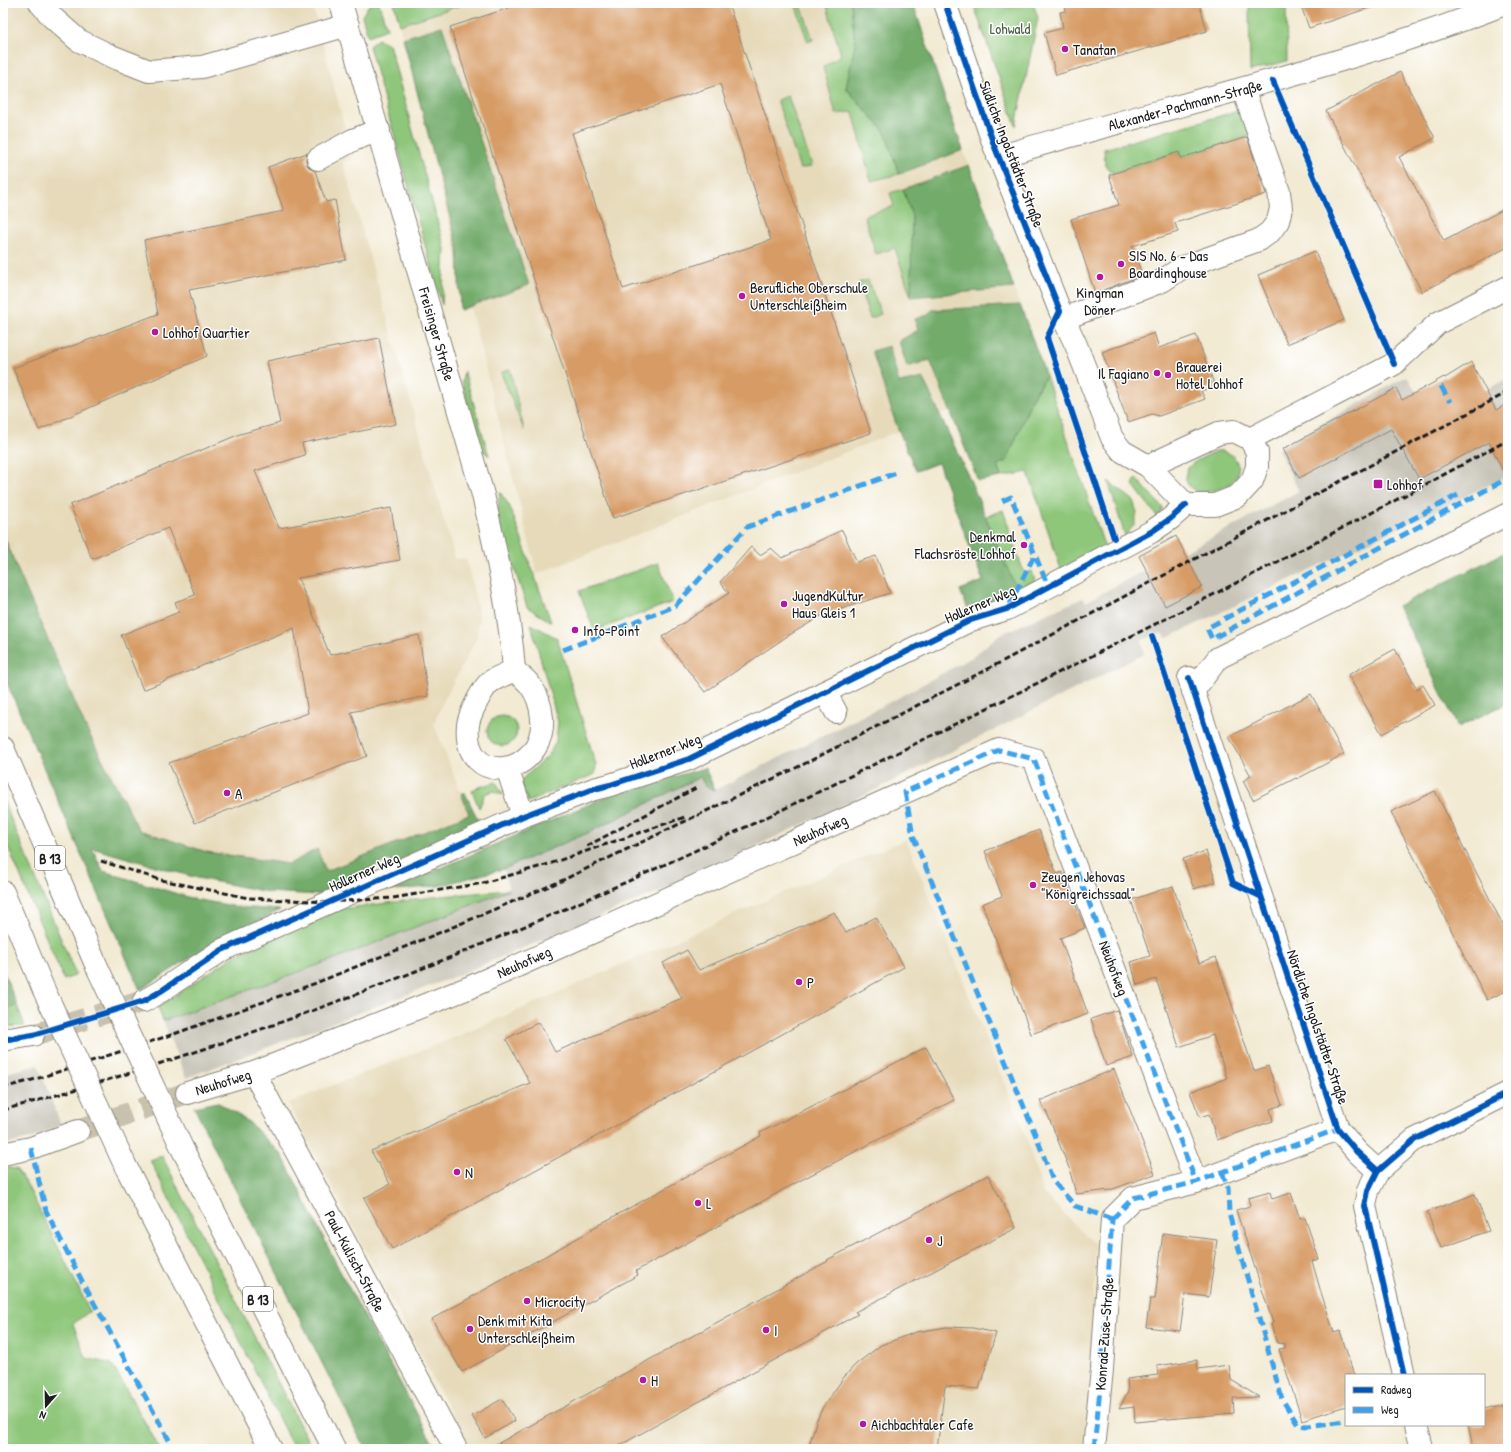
<svg xmlns="http://www.w3.org/2000/svg" width="1511" height="1452" font-family="'Patrick Hand',sans-serif">
<rect width="100%" height="100%" fill="#fff"/>
<filter id="ink" filterUnits="userSpaceOnUse"><feTurbulence type="fractalNoise" baseFrequency=".025" numOctaves="2"/><feDisplacementMap in="SourceGraphic" scale="8" xChannelSelector="R" yChannelSelector="G"/><feConvolveMatrix kernelMatrix="1 2 1 2 8 2 1 2 1" color-interpolation-filters="sRGB"/></filter>
<filter id="wash" filterUnits="userSpaceOnUse"><feTurbulence type="fractalNoise" baseFrequency=".012" numOctaves="4" result="noise"/><feDisplacementMap in="SourceGraphic" scale="16" xChannelSelector="R" yChannelSelector="G"/><feGaussianBlur stdDeviation="0.9" result="paint"/><feColorMatrix in="noise" values="0 0 0 0 0 0 0 0 0 0 0 0 0 0 0 0 0 1.4 0 .05"/><feComposite in="paint" operator="in"/></filter>
<g filter="url(#wash)">
<rect width="100%" height="100%" fill="#f2ead3"/>
<g fill="#e6daba">
<path d="M 3,3 L 312,3 L 353,159 L 343,162 L 455,559 L 466,558 L 479,614 L 477,637 L 441,706 L 434,724 L 469,814 L 326,871 L 317,849 L 289,864 L 207,852 L 139,830 L 86,728 L 16,566 L 3,533 Z"/>
<path d="M 394,3 L 913,3 L 949,111 L 1046,376 L 942,414 L 537,574 Z"/>
<path d="M 906,839 L 1025,1134 L 1043,1193 L 1096,1245 L 1092,1354 L 1086,1449 L 470,1449 L 288,1103 L 473,1030 Z"/>
</g>
<g fill="#c8c4b8">
<path d="M 1407,376 L 1432,420 L 1508,378 L 1508,476 L 1167,638 L 1161,633 L 1142,640 L 1144,654 L 883,786 L 672,886 L 451,978 L 186,1078 L 163,1021 L 332,960 L 509,890 L 504,869 L 588,833 L 700,777 L 705,786 L 715,790 L 896,699 L 974,656 L 999,635 L 1083,598 L 1086,602 L 1143,571 L 1147,572 L 1299,491 L 1278,449 Z"/>
<path d="M 38,1065 L 61,1125 L 30,1139 L 3,1145 L 3,1074 Z"/>
</g>
<g fill="#8ec67a" stroke="#55714b">
<path d="M 375,3 L 379,3 L 387,29 L 368,36 L 362,16 L 368,6 Z"/>
<path d="M 394,3 L 467,3 L 400,25 Z"/>
<path d="M 826,3 L 851,3 L 855,44 L 846,88 L 885,132 L 899,174 L 871,181 L 853,112 L 836,114 L 823,67 L 841,55 Z"/>
<path d="M 973,3 L 1033,3 L 1038,18 L 1016,126 Z"/>
<path d="M 1249,3 L 1286,3 L 1287,61 L 1250,71 Z"/>
<path d="M 801,5 L 813,40 L 808,42 L 796,7 Z"/>
<path d="M 378,39 L 389,44 L 445,249 L 442,305 L 369,46 Z"/>
<path d="M 788,96 L 812,166 L 800,169 L 777,100 Z"/>
<path d="M 1248,108 L 1255,134 L 1181,158 L 1179,152 L 1112,173 L 1105,165 L 1104,149 Z"/>
<path d="M 903,189 L 912,216 L 911,297 L 895,248 L 876,254 L 864,216 L 894,206 L 890,193 Z"/>
<path d="M 868,280 L 881,314 L 870,318 L 858,283 Z"/>
<path d="M 510,369 L 524,430 L 501,373 Z"/>
<path d="M 464,371 L 489,456 L 480,448 L 462,382 Z"/>
<path d="M 1046,376 L 1105,548 L 1062,572 L 1028,472 L 1001,477 L 997,465 L 1007,460 L 1032,398 Z"/>
<path d="M 1217,451 C 1236,449 1246,471 1231,483 C 1225,488 1212,491 1205,492 C 1192,494 1180,480 1188,468 C 1194,460 1209,455 1217,451 Z"/>
<path d="M 1136,478 L 1163,508 L 1157,516 L 1133,485 Z"/>
<path d="M 1108,481 L 1133,500 L 1137,513 L 1134,525 L 1125,536 Z"/>
<path d="M 500,492 L 510,507 L 551,622 L 527,607 L 497,515 Z"/>
<path d="M 1003,510 L 1024,573 L 1032,571 L 1036,583 L 1017,591 L 985,517 Z"/>
<path d="M 658,563 L 673,602 L 594,631 L 579,591 Z"/>
<path d="M 531,624 L 557,638 L 596,765 L 595,774 L 528,802 L 520,781 L 549,755 L 556,741 L 558,722 Z"/>
<circle cx="502" cy="731" r="15"/>
<path d="M 496,782 L 503,795 L 492,791 L 485,794 L 479,808 L 472,791 L 476,788 Z"/>
<path d="M 3,800 L 76,975 L 64,980 L 3,835 Z"/>
<path d="M 509,890 L 332,960 L 163,1021 L 158,1007 L 234,956 L 341,909 L 441,896 Z"/>
<path d="M 17,1005 L 25,1026 L 3,1027 L 3,1011 Z"/>
<path d="M 162,1156 L 312,1449 L 294,1449 L 150,1160 Z"/>
<path d="M 3,1167 L 16,1169 L 25,1181 L 90,1311 L 73,1324 L 86,1358 L 112,1364 L 160,1449 L 3,1449 Z"/>
</g>
<g fill="#72ab6a" stroke="#476443">
<path d="M 851,3 L 913,3 L 943,93 L 963,150 L 899,174 L 885,132 L 846,88 L 855,44 Z"/>
<path d="M 442,26 L 529,285 L 460,310 L 458,248 L 403,38 Z"/>
<path d="M 969,165 L 1014,288 L 911,297 L 912,216 L 903,189 Z"/>
<path d="M 1020,305 L 1046,376 L 1032,398 L 1007,461 L 997,465 L 1001,477 L 978,481 L 930,360 L 907,367 L 899,341 L 918,330 L 915,319 L 928,315 L 932,310 Z"/>
<path d="M 889,346 L 899,383 L 923,378 L 971,482 L 1017,591 L 987,604 L 967,607 L 960,590 L 983,581 L 938,463 L 916,471 L 896,424 L 872,351 Z"/>
<path d="M 3,533 L 16,566 L 86,728 L 139,830 L 207,852 L 289,864 L 317,849 L 326,871 L 469,814 L 461,793 L 465,793 L 482,828 L 397,864 L 387,860 L 318,895 L 268,892 L 197,878 L 92,848 L 103,871 L 194,899 L 238,907 L 280,910 L 213,943 L 140,990 L 3,674 Z"/>
<path d="M 1508,551 L 1508,703 L 1458,727 L 1398,606 Z"/>
<path d="M 705,768 L 715,790 L 705,786 L 700,777 L 588,833 L 504,869 L 438,886 L 387,891 L 615,793 Z"/>
<path d="M 3,970 L 17,1005 L 3,1011 Z"/>
<path d="M 217,1102 L 234,1112 L 250,1123 L 282,1155 L 341,1273 L 436,1449 L 365,1449 L 194,1107 Z"/>
</g>
<g id="blocks">
<g fill="#d79b65" fill-rule="evenodd">
<path d="M 524,3 L 728,3 L 871,433 L 613,518 L 450,27 ZM 720,84 L 771,240 L 623,289 L 572,133 Z"/>
<path d="M 1064,3 L 1199,3 L 1207,31 L 1056,75 L 1044,33 L 1063,28 L 1060,12 L 1066,11 Z"/>
<path d="M 1300,3 L 1371,3 L 1372,7 L 1309,28 Z"/>
<path d="M 1400,72 L 1435,138 L 1399,157 L 1444,241 L 1508,207 L 1508,247 L 1422,292 L 1326,111 Z"/>
<path d="M 1247,137 L 1266,194 L 1175,223 L 1178,232 L 1132,246 L 1142,275 L 1095,293 L 1071,219 L 1119,205 L 1109,175 L 1179,152 L 1181,158 Z"/>
<path d="M 307,153 L 306,159 L 307,165 L 311,169 L 315,171 L 326,202 L 335,200 L 346,260 L 189,290 L 207,356 L 39,430 L 13,368 L 158,314 L 144,240 L 284,211 L 268,167 Z"/>
<path d="M 1315,251 L 1344,320 L 1287,344 L 1258,275 Z"/>
<path d="M 1154,333 L 1159,348 L 1196,335 L 1215,386 L 1201,391 L 1205,399 L 1159,416 L 1152,414 L 1128,422 L 1102,352 Z"/>
<path d="M 379,338 L 396,424 L 302,443 L 305,455 L 255,471 L 279,528 L 391,508 L 400,560 L 298,578 L 330,655 L 419,635 L 428,696 L 351,712 L 367,756 L 195,823 L 169,763 L 308,713 L 294,628 L 143,690 L 121,635 L 179,612 L 175,602 L 195,595 L 168,528 L 92,559 L 70,505 L 240,434 L 280,423 L 267,361 Z"/>
<path d="M 1471,362 L 1496,410 L 1508,403 L 1508,482 L 1489,442 L 1419,479 L 1391,429 L 1299,478 L 1283,449 L 1396,388 L 1402,400 L 1444,377 L 1445,378 Z"/>
<path d="M 842,530 L 857,562 L 876,556 L 890,593 L 823,615 L 786,637 L 705,692 L 662,637 L 729,593 L 720,582 L 751,547 L 760,555 L 771,548 L 782,558 Z"/>
<path d="M 1176,536 L 1202,587 L 1165,606 L 1139,556 Z"/>
<path d="M 1395,649 L 1417,689 L 1423,685 L 1435,705 L 1382,734 L 1348,675 Z"/>
<path d="M 1311,694 L 1344,754 L 1297,779 L 1296,778 L 1253,800 L 1243,781 L 1251,776 L 1229,737 Z"/>
<path d="M 1435,791 L 1508,935 L 1508,990 L 1487,1000 L 1391,812 Z"/>
<path d="M 1039,830 L 1057,874 L 1062,872 L 1085,928 L 1060,938 L 1088,1014 L 1031,1034 L 1011,981 L 1012,981 L 982,904 L 1002,896 L 985,851 Z"/>
<path d="M 1206,851 L 1216,882 L 1194,889 L 1183,859 Z"/>
<path d="M 1173,886 L 1199,963 L 1216,957 L 1254,1071 L 1268,1066 L 1282,1105 L 1270,1109 L 1273,1121 L 1217,1140 L 1209,1114 L 1200,1117 L 1190,1092 L 1227,1078 L 1213,1035 L 1179,1047 L 1156,979 L 1137,985 L 1131,962 L 1150,956 L 1131,900 Z"/>
<path d="M 834,912 L 846,933 L 876,917 L 904,967 L 392,1249 L 364,1198 L 390,1184 L 371,1151 L 530,1083 L 506,1039 L 539,1022 L 555,1052 L 682,998 L 663,963 L 687,950 L 699,970 Z"/>
<path d="M 1117,1010 L 1133,1057 L 1106,1066 L 1091,1019 Z"/>
<path d="M 926,1047 L 954,1100 L 803,1179 L 636,1271 L 638,1275 L 462,1372 L 432,1319 L 592,1230 L 591,1229 L 761,1136 L 760,1133 Z"/>
<path d="M 1114,1069 L 1155,1174 L 1110,1190 L 1076,1194 L 1069,1168 L 1047,1113 L 1040,1101 Z"/>
<path d="M 988,1175 L 1016,1228 L 855,1312 L 858,1314 L 613,1449 L 488,1449 L 828,1261 L 827,1260 Z"/>
<path d="M 1270,1192 L 1272,1199 L 1291,1193 L 1300,1219 L 1305,1218 L 1319,1259 L 1312,1261 L 1320,1289 L 1334,1333 L 1340,1331 L 1354,1375 L 1346,1375 L 1346,1406 L 1302,1420 L 1279,1349 L 1285,1348 L 1285,1344 L 1277,1343 L 1271,1324 L 1273,1323 L 1236,1210 L 1250,1206 L 1248,1198 Z"/>
<path d="M 1475,1194 L 1489,1231 L 1441,1248 L 1427,1212 Z"/>
<path d="M 1163,1233 L 1217,1240 L 1209,1297 L 1185,1294 L 1180,1331 L 1146,1327 L 1150,1299 L 1155,1299 Z"/>
<path d="M 947,1327 L 973,1328 L 996,1333 L 979,1389 L 945,1386 L 937,1449 L 808,1449 L 816,1422 L 823,1407 L 844,1377 L 856,1364 L 881,1345 L 916,1332 Z"/>
<path d="M 1197,1360 L 1198,1369 L 1229,1365 L 1231,1380 L 1259,1397 L 1233,1398 L 1234,1413 L 1135,1422 L 1134,1407 L 1119,1409 L 1128,1392 L 1127,1379 L 1158,1375 L 1157,1366 Z"/>
<path d="M 502,1399 L 515,1421 L 485,1438 L 472,1416 Z"/>
<path d="M 1508,1403 L 1508,1449 L 1474,1449 L 1468,1425 L 1484,1425 L 1484,1409 Z"/>
</g>
</g>
</g>
<g filter="url(#ink)">
<use href="#blocks" fill-opacity="0" stroke="#878378" stroke-width="1"/>
<g fill="none" stroke-linecap="round" stroke-linejoin="round">
<g stroke="#c7c1ae" stroke-width="22" stroke-dasharray="22 11" stroke-linecap="butt">
<path d="M 33,1035 L 144,1001"/>
<path d="M 78,1131 L 187,1093"/>
</g>
<g stroke="#878378" stroke-width="24">
<g id="minor">
<path d="M 40,3 L 53,18 L 78,40 L 111,56 L 149,71 L 202,67 L 348,25"/>
<path d="M 341,3 L 483,495 C 496,552 510,611 514,670 C 519,675 526,679 530,685 C 537,694 541,707 542,718 C 546,777 462,790 468,725 C 469,715 482,689 490,682 C 497,677 507,674 514,670"/>
<path d="M 945,3 L 994,145 L 1060,311 L 1076,345 L 1112,438 L 1122,451 L 1148,466 L 1186,505 L 1215,505 L 1238,496 L 1252,481 L 1257,467 L 1257,452 L 1250,439 L 1234,431 L 1219,433 L 1148,466"/>
<path d="M 998,157 C 1168,106 1342,68 1507,3"/>
<path d="M 318,159 L 353,140 L 379,130"/>
<path d="M 1063,319 L 1162,281 L 1183,267 L 1259,240 L 1270,232 L 1278,221 L 1281,208 L 1279,192 L 1243,89"/>
<path d="M 1250,439 L 1394,364 L 1438,323 L 1508,287"/>
<path d="M 1189,678 L 1338,1129 L 1357,1152 L 1378,1171"/>
<path d="M 1193,691 L 1218,658 L 1508,514"/>
<path d="M 825,692 L 836,712"/>
<path d="M 507,768 L 523,816"/>
<path d="M 144,1001 L 161,991 L 222,950 L 523,816 L 594,789 L 610,785 L 689,759 L 971,620 L 1007,609 L 1151,532 L 1170,519 L 1186,505"/>
<path d="M 3,1038 L 9,1039 L 33,1035"/>
<path d="M 254,1073 L 456,1449"/>
<path d="M 187,1093 L 254,1073 L 468,988 L 999,750 L 1034,759 L 1196,1182"/>
<path d="M 3,1154 L 31,1148 L 78,1131"/>
<path d="M 1404,1375 L 1365,1206 L 1368,1191 L 1378,1171 L 1414,1140 L 1508,1093"/>
<path d="M 1416,1425 L 1422,1449"/>
<path d="M 1094,1449 L 1102,1369 L 1112,1219 L 1133,1198 L 1196,1182 L 1338,1129"/>
</g>
</g>
<g stroke="#878378" stroke-width="24">
<g id="major">
<path d="M 3,748 L 97,967"/>
<path d="M 3,892 L 43,988"/>
<path d="M 183,1150 L 334,1449"/>
<path d="M 126,1167 L 271,1449"/>
</g>
</g>
<use href="#minor" stroke="#fff" stroke-width="22"/>
<use href="#major" stroke="#fff" stroke-width="22"/>
<g stroke="#1c1c1c" stroke-width="3" stroke-dasharray="6 3" stroke-linecap="butt">
<path d="M 587,846 L 696,788"/>
<path d="M 101,861 L 161,880 L 249,898 L 328,902 L 393,898 L 483,883 L 549,864 L 685,817"/>
<path d="M 3,1088 L 36,1079 L 174,1034 L 316,983 L 434,935 L 561,881 L 804,764 L 1003,661 L 1508,392"/>
<path d="M 3,1110 C 248,1044 486,948 716,841 C 794,805 870,766 947,728 C 1135,635 1324,540 1508,440"/>
</g>
<g stroke="#878378" stroke-width="24" stroke-linecap="butt">
<g id="major-bridge">
<path d="M 97,967 L 183,1150"/>
<path d="M 43,988 L 126,1167"/>
</g>
</g>
<use href="#major-bridge" stroke="#fff" stroke-width="22"/>
<g stroke="#3da2ea" stroke-width="5" stroke-dasharray="10 5" stroke-linecap="butt">
<path d="M 1441,386 L 1450,402"/>
<path d="M 1458,495 L 1207,628 L 1212,639 L 1508,478"/>
<path d="M 1002,501 L 1011,497 L 1048,586"/>
<path d="M 1009,606 L 1035,554"/>
<path d="M 563,650 L 675,606 L 747,527 L 899,472"/>
<path d="M 31,1148 L 46,1211 L 82,1281 L 174,1449"/>
<path d="M 1222,1172 L 1228,1188 L 1229,1214 L 1282,1399 L 1298,1425 L 1308,1426 L 1346,1421"/>
<path d="M 1112,1219 L 1075,1206 L 1053,1181 L 1038,1141 L 913,836 L 905,792 L 999,750 L 1034,759 L 1196,1182"/>
<path d="M 1112,1219 L 1133,1198 L 1196,1182 L 1338,1129"/>
<path d="M 1094,1449 L 1102,1369 L 1112,1219"/>
</g>
<g stroke="#fff" stroke-width="8">
<g id="cycleway">
<path d="M 945,3 L 994,145 L 1060,311 L 1047,338 L 1114,538"/>
<path d="M 1273,81 L 1394,364"/>
<path d="M 1152,636 L 1233,883 L 1260,896"/>
<path d="M 1189,678 L 1338,1129 L 1357,1152 L 1378,1171"/>
<path d="M 3,1038 L 9,1039 L 33,1035 L 144,1001 L 161,991 L 222,950 L 523,816 L 594,789 L 610,785 L 689,759 L 971,620 L 1007,609 L 1151,532 L 1170,519 L 1186,505"/>
<path d="M 1404,1375 L 1365,1206 L 1368,1191 L 1378,1171 L 1414,1140 L 1508,1093"/>
</g>
</g>
<use href="#cycleway" stroke="#0057b8" stroke-width="6"/>
</g>
</g>
<g fill="#b5179e" stroke="#fff" stroke-width="1.5">
<circle cx="1065" cy="49" r="4"/>
<circle cx="1121" cy="264" r="4"/>
<circle cx="1100" cy="277" r="4"/>
<circle cx="742" cy="296" r="4"/>
<circle cx="155" cy="332" r="4"/>
<circle cx="1157" cy="373" r="4"/>
<circle cx="1168" cy="375" r="4"/>
<rect x="1373" y="479" width="10" height="10" rx="2"/>
<circle cx="1024" cy="545" r="4"/>
<circle cx="784" cy="604" r="4"/>
<circle cx="575" cy="630" r="4"/>
<circle cx="227" cy="793" r="4"/>
<circle cx="1033" cy="885" r="4"/>
<circle cx="799" cy="982" r="4"/>
<circle cx="457" cy="1172" r="4"/>
<circle cx="698" cy="1203" r="4"/>
<circle cx="929" cy="1240" r="4"/>
<circle cx="527" cy="1301" r="4"/>
<circle cx="470" cy="1329" r="4"/>
<circle cx="766" cy="1330" r="4"/>
<circle cx="643" cy="1380" r="4"/>
<circle cx="863" cy="1424" r="4"/>
</g>
<g text-anchor="middle" dominant-baseline="central" stroke-width="3" stroke-linejoin="round" paint-order="stroke">
<g fill="#fff" stroke="#606060" stroke-width="1">
<rect x="35" y="846" width="30" height="24" rx="3"/>
<rect x="243" y="1287" width="30" height="24" rx="3"/>
</g>
<g font-size="14" font-weight="bold" fill="#1c1c1c">
<text x="50" y="858">B 13</text>
<text x="258" y="1299">B 13</text>
</g>
<g font-size="15" fill="#4a6042" stroke="#fff">
<text x="1010" y="28">Lohwald</text>
</g>
<g font-size="15" fill="#1c1c1c" stroke="#fff" text-anchor="start">
<text x="1073" y="49">Tanatan</text>
<text x="1129" y="255">SIS No. 6 - Das<tspan x="1129" dy="17">Boardinghouse</tspan></text>
<text x="750" y="287">Berufliche Oberschule<tspan x="750" dy="17">Unterschleißheim</tspan></text>
<text x="1100" y="292" text-anchor="middle">Kingman<tspan x="1100" dy="17">Döner</tspan></text>
<text x="163" y="332">Lohhof Quartier</text>
<text x="1176" y="366">Brauerei<tspan x="1176" dy="17">Hotel Lohhof</tspan></text>
<text x="1149" y="373" text-anchor="end">Il Fagiano</text>
<text x="1387" y="484">Lohhof</text>
<text x="1016" y="536" text-anchor="end">Denkmal<tspan x="1016" dy="17">Flachsröste Lohhof</tspan></text>
<text x="792" y="595">JugendKultur<tspan x="792" dy="17">Haus Gleis 1</tspan></text>
<text x="583" y="630">Info-Point</text>
<text x="235" y="793">A</text>
<text x="1041" y="876">Zeugen Jehovas<tspan x="1041" dy="17">"Königreichssaal"</tspan></text>
<text x="807" y="982">P</text>
<text x="465" y="1172">N</text>
<text x="706" y="1203">L</text>
<text x="937" y="1240">J</text>
<text x="535" y="1301">Microcity</text>
<text x="478" y="1320">Denk mit Kita<tspan x="478" dy="17">Unterschleißheim</tspan></text>
<text x="774" y="1330">I</text>
<text x="651" y="1380">H</text>
<text x="871" y="1424">Aichbachtaler Cafe</text>
</g>
<g font-size="15" fill="#1c1c1c" stroke="#fff">
<text transform="translate(1185 105) rotate(-15)">Alexander-Pachmann-Straße</text>
<text transform="translate(1012 154) rotate(69)">Südliche Ingolstädter Straße</text>
<text transform="translate(437 334) rotate(74)">Freisinger Straße</text>
<text transform="translate(980 604) rotate(-23)">Hollerner Weg</text>
<text transform="translate(665 751) rotate(-21)">Hollerner Weg</text>
<text transform="translate(820 830) rotate(-24)">Neuhofweg</text>
<text transform="translate(364 872) rotate(-24)">Hollerner Weg</text>
<text transform="translate(524 962) rotate(-24)">Neuhofweg</text>
<text transform="translate(1114 968) rotate(69)">Neuhofweg</text>
<text transform="translate(1318 1027) rotate(71)">Nördliche Ingolstädter Straße</text>
<text transform="translate(223 1082) rotate(-17)">Neuhofweg</text>
<text transform="translate(355 1261) rotate(62)">Paul-Kulisch-Straße</text>
<text transform="translate(1104 1334) rotate(-86)">Konrad-Zuse-Straße</text>
</g>
</g>
<rect width="1511" height="1452" fill="none" stroke="#fff" stroke-width="16"/>
<rect x="1345" y="1374" width="140" height="52" fill="#ffffff" stroke="#a4a4a4"/>
<rect x="1353" y="1387" width="20" height="6" fill="#0057b8" stroke="#a4a4a4"/>
<text x="1381" y="1394" font-size="12" fill="#1c1c1c">Radweg</text>
<rect x="1353" y="1407" width="20" height="6" fill="#3da2ea" stroke="#a4a4a4"/>
<text x="1381" y="1414" font-size="12" fill="#1c1c1c">Weg</text>
<g transform="translate(46 1406) rotate(200)" stroke="#ffffff" stroke-width="3" paint-order="stroke">
<path d="M0-3L7 15L0 10L-7 15Z" fill="#1c1c1c"/>
<text y="-6" font-size="11" font-weight="bold" text-anchor="middle" fill="#1c1c1c">N</text>
</g>
</svg>
